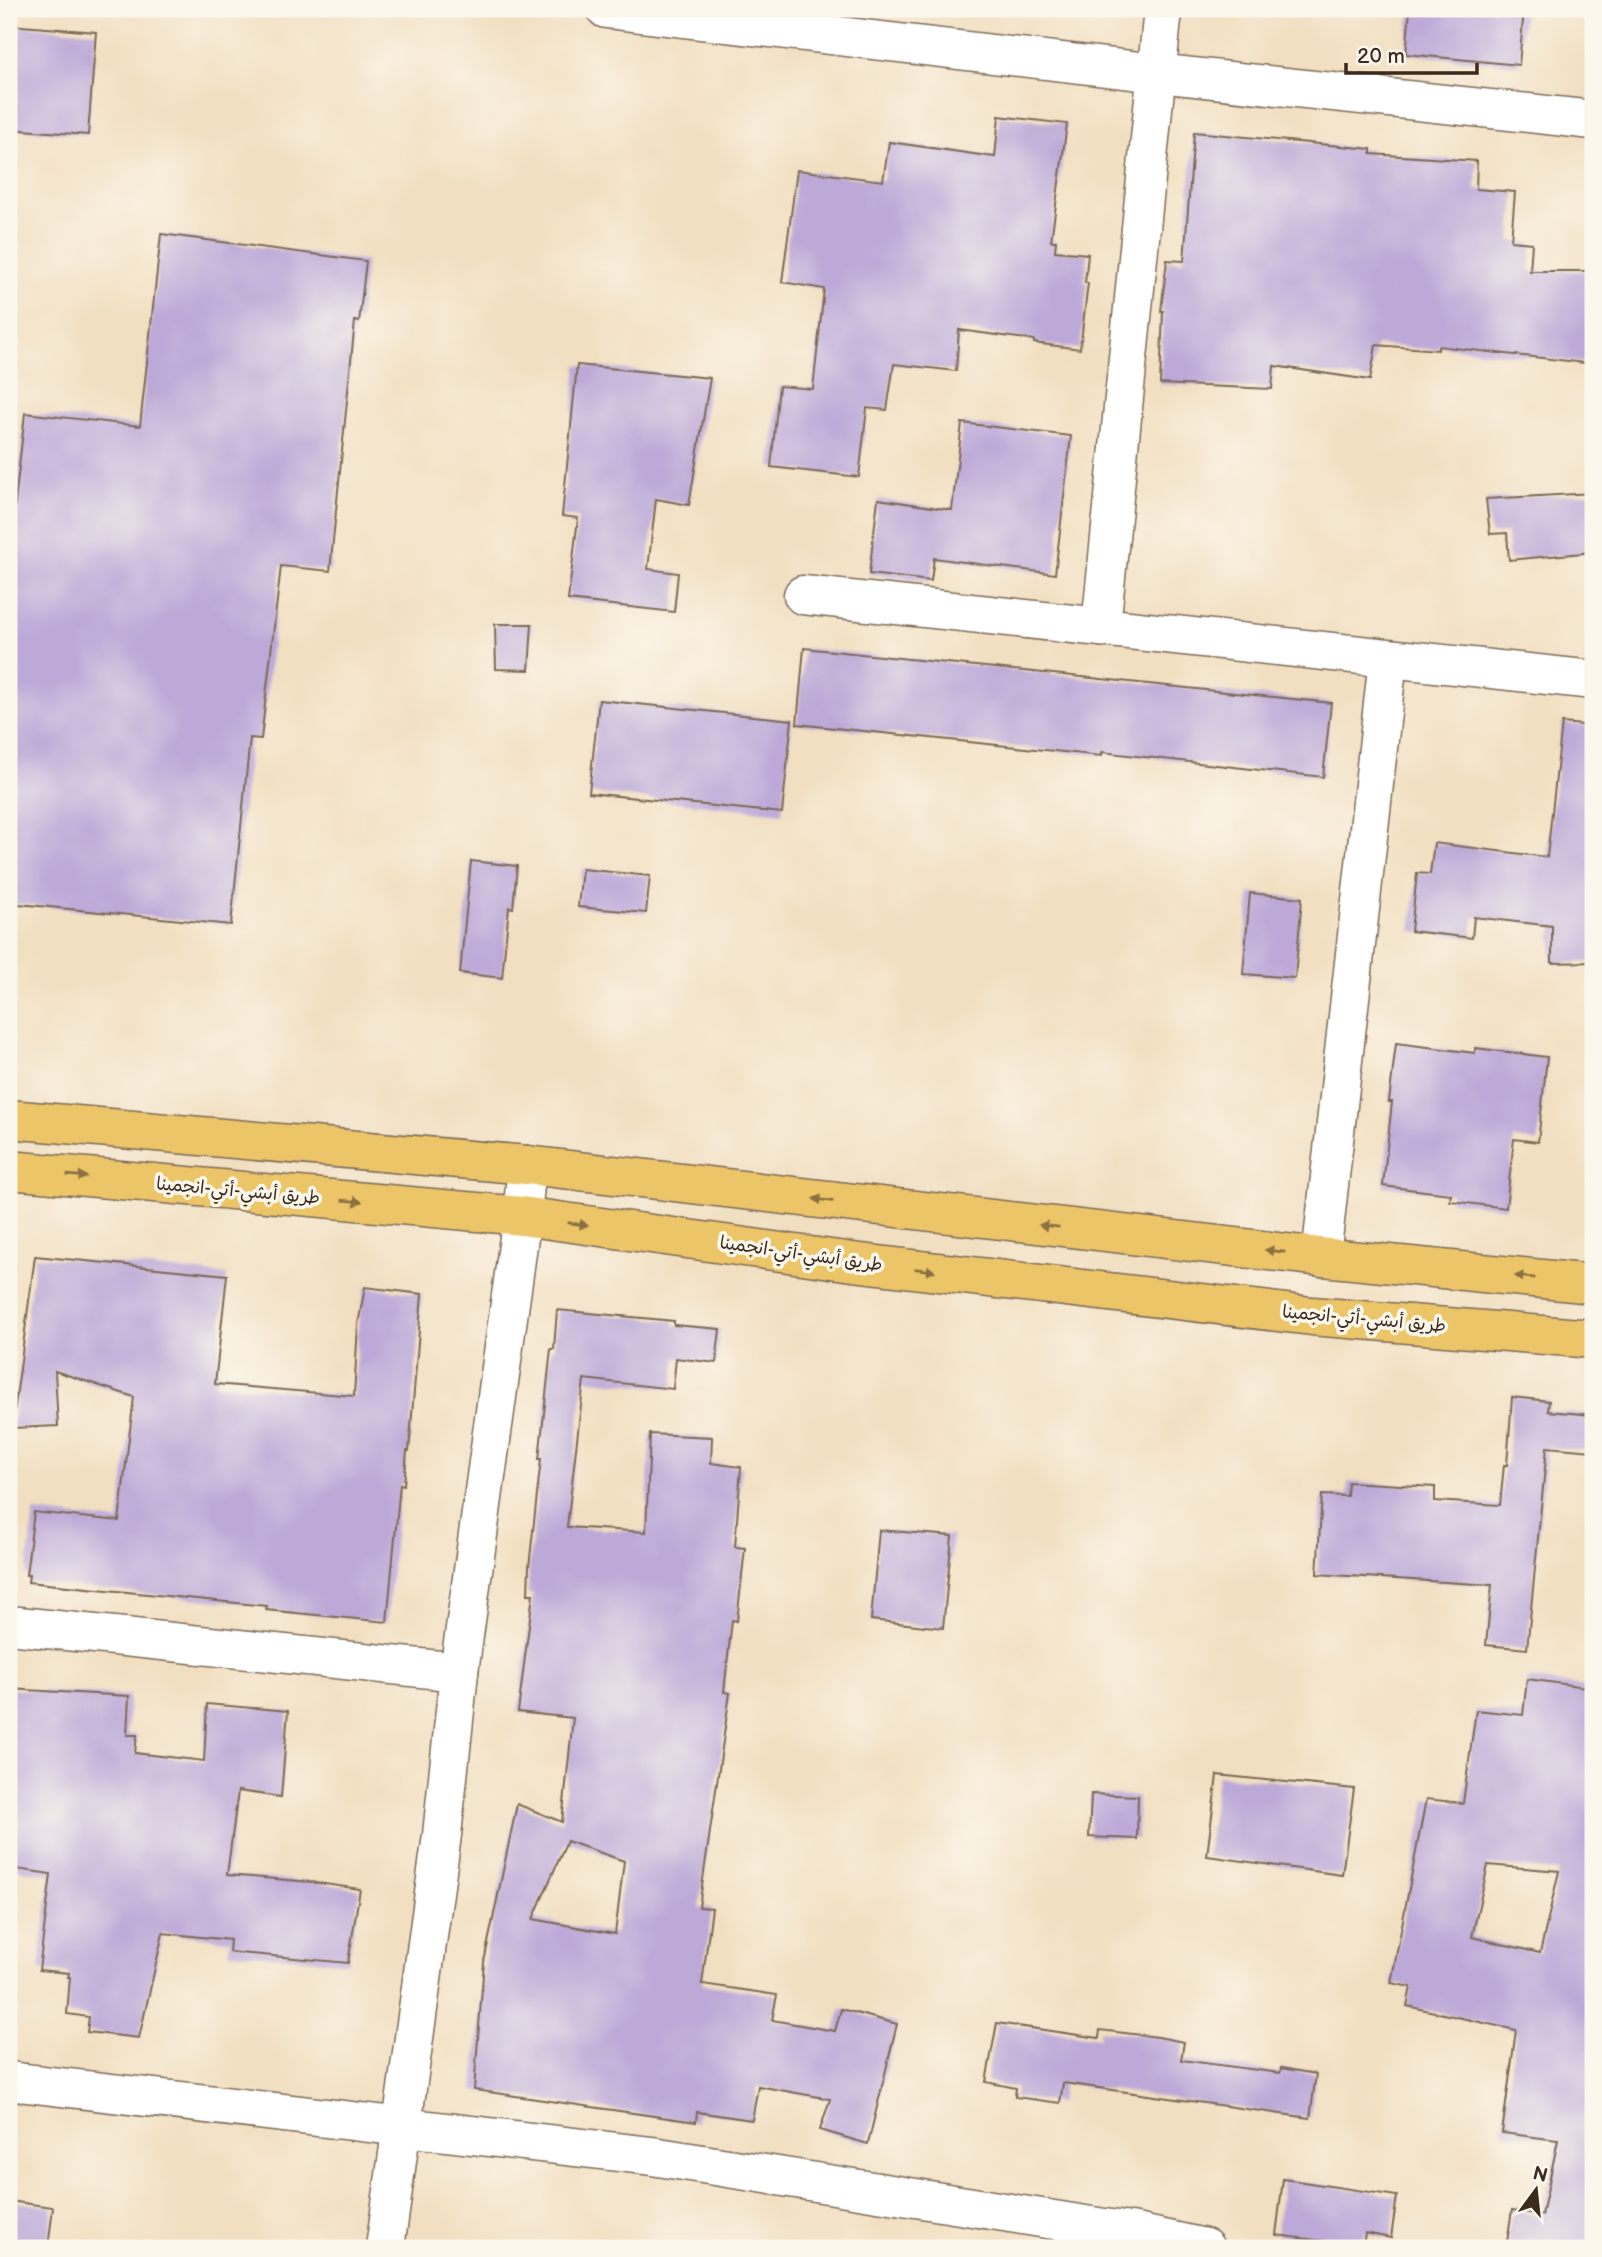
<svg xmlns="http://www.w3.org/2000/svg" width="1602" height="2257" font-family="'Balsamiq Sans','Playpen Sans Arabic',sans-serif">
<rect width="100%" height="100%" fill="#fbf7ec"/>
<filter id="ink" filterUnits="userSpaceOnUse"><feTurbulence type="fractalNoise" baseFrequency=".0143" numOctaves="2"/><feDisplacementMap in="SourceGraphic" scale="14" xChannelSelector="R" yChannelSelector="G"/><feConvolveMatrix kernelMatrix="1 2 1 2 8 2 1 2 1" color-interpolation-filters="sRGB"/></filter>
<filter id="wash" filterUnits="userSpaceOnUse"><feTurbulence type="fractalNoise" baseFrequency=".00686" numOctaves="4" result="noise"/><feDisplacementMap in="SourceGraphic" scale="28" xChannelSelector="R" yChannelSelector="G"/><feGaussianBlur stdDeviation="1.57" result="paint"/><feColorMatrix in="noise" values="0 0 0 0 0 0 0 0 0 0 0 0 0 0 0 0 0 1.4 0 .05"/><feComposite in="paint" operator="in"/></filter>
<g filter="url(#wash)">
<rect width="100%" height="100%" fill="#f2dfc1"/>
<g id="blocks">
<g fill="#bca9d8" fill-rule="evenodd">
<path d="M 1410,9 L 1524,9 L 1519,65 L 1406,54 Z"/>
<path d="M 9,25 L 96,32 L 88,135 L 9,129 Z"/>
<path d="M 999,116 L 1067,124 L 1051,241 L 1056,241 L 1055,251 L 1088,254 L 1085,283 L 1088,283 L 1080,349 L 1034,343 L 1034,340 L 959,330 L 956,371 L 894,364 L 887,410 L 867,408 L 859,477 L 771,467 L 779,386 L 813,389 L 824,289 L 782,282 L 797,170 L 883,181 L 889,142 L 995,157 Z"/>
<path d="M 1194,132 L 1371,149 L 1371,154 L 1477,161 L 1476,189 L 1515,192 L 1511,241 L 1532,243 L 1530,271 L 1593,271 L 1593,364 L 1438,346 L 1438,350 L 1376,345 L 1370,380 L 1274,366 L 1272,389 L 1160,384 L 1163,311 L 1161,311 L 1167,260 L 1184,261 Z"/>
<path d="M 161,234 L 366,261 L 359,322 L 355,321 L 330,571 L 281,566 L 261,739 L 250,738 L 231,925 L 9,903 L 9,556 L 25,413 L 140,426 Z"/>
<path d="M 577,365 L 710,378 L 689,505 L 656,499 L 648,569 L 678,573 L 674,612 L 568,600 L 578,518 L 562,516 Z"/>
<path d="M 962,423 L 1071,436 L 1055,574 L 934,558 L 931,581 L 869,574 L 878,499 L 952,510 Z"/>
<path d="M 1593,493 L 1593,552 L 1509,560 L 1507,533 L 1490,534 L 1486,499 Z"/>
<path d="M 495,624 L 532,624 L 529,670 L 496,669 Z"/>
<path d="M 804,648 L 1331,703 L 1323,777 L 1102,752 L 1102,756 L 797,724 Z"/>
<path d="M 599,700 L 792,720 L 782,813 L 589,793 Z"/>
<path d="M 1562,723 L 1593,726 L 1593,962 L 1552,963 L 1552,926 L 1474,917 L 1472,938 L 1411,931 L 1417,873 L 1430,874 L 1434,843 L 1547,857 Z"/>
<path d="M 471,861 L 517,866 L 513,908 L 509,907 L 502,978 L 460,973 Z"/>
<path d="M 582,869 L 650,876 L 646,913 L 578,907 Z"/>
<path d="M 1250,893 L 1302,898 L 1295,978 L 1243,974 Z"/>
<path d="M 1396,1043 L 1475,1053 L 1475,1048 L 1547,1057 L 1538,1142 L 1514,1139 L 1506,1208 L 1450,1201 L 1451,1194 L 1383,1186 L 1392,1102 L 1389,1102 Z"/>
<path d="M 35,1256 L 227,1275 L 215,1384 L 354,1396 L 358,1324 L 365,1287 L 422,1294 L 409,1451 L 407,1451 L 404,1485 L 400,1484 L 387,1622 L 266,1610 L 267,1606 L 28,1582 L 29,1575 L 26,1575 L 34,1512 L 119,1521 L 134,1397 L 55,1371 L 58,1426 L 12,1428 Z"/>
<path d="M 557,1310 L 674,1321 L 674,1325 L 720,1329 L 716,1363 L 676,1358 L 673,1389 L 584,1379 L 567,1527 L 646,1532 L 650,1434 L 712,1437 L 711,1463 L 741,1467 L 735,1547 L 745,1548 L 737,1621 L 732,1620 L 724,1692 L 730,1693 L 699,1907 L 712,1908 L 702,1984 L 777,1995 L 772,2020 L 835,2031 L 841,2009 L 897,2024 L 868,2144 L 820,2130 L 830,2099 L 758,2086 L 752,2120 L 697,2112 L 696,2122 L 474,2090 L 484,1962 L 517,1804 L 562,1822 L 573,1718 L 518,1712 L 533,1594 L 528,1594 L 529,1567 L 541,1459 L 539,1459 L 551,1349 L 554,1349 ZM 567,1841 L 624,1861 L 615,1934 L 533,1919 Z"/>
<path d="M 1512,1397 L 1549,1401 L 1548,1411 L 1593,1415 L 1593,1451 L 1547,1447 L 1527,1649 L 1486,1645 L 1492,1585 L 1317,1574 L 1322,1495 L 1347,1496 L 1348,1482 L 1435,1487 L 1435,1501 L 1500,1505 L 1504,1465 L 1507,1465 Z"/>
<path d="M 879,1530 L 952,1536 L 943,1628 L 871,1620 Z"/>
<path d="M 1527,1679 L 1593,1688 L 1593,2212 L 1591,2211 L 1590,2221 L 1593,2222 L 1593,2248 L 1506,2248 L 1512,2210 L 1542,2215 L 1558,2140 L 1502,2133 L 1516,2030 L 1407,2006 L 1411,1987 L 1391,1983 L 1426,1799 L 1463,1803 L 1476,1710 L 1523,1715 ZM 1488,1865 L 1559,1871 L 1540,1953 L 1472,1937 Z"/>
<path d="M 9,1689 L 129,1696 L 127,1735 L 137,1735 L 135,1753 L 204,1761 L 207,1704 L 288,1711 L 281,1797 L 238,1791 L 227,1875 L 311,1882 L 360,1889 L 348,1963 L 229,1952 L 230,1940 L 163,1933 L 139,2038 L 87,2032 L 89,2017 L 67,2014 L 70,1977 L 68,1977 L 69,1973 L 39,1970 L 51,1874 L 9,1868 Z"/>
<path d="M 1217,1775 L 1354,1789 L 1342,1875 L 1207,1856 Z"/>
<path d="M 1091,1794 L 1138,1796 L 1137,1839 L 1089,1837 Z"/>
<path d="M 997,2023 L 1099,2038 L 1100,2030 L 1158,2037 L 1184,2042 L 1181,2060 L 1280,2073 L 1281,2068 L 1316,2074 L 1310,2118 L 1063,2083 L 1060,2103 L 1015,2097 L 1016,2088 L 986,2082 Z"/>
<path d="M 1283,2179 L 1397,2196 L 1391,2238 L 1365,2233 L 1363,2246 L 1276,2235 Z"/>
<path d="M 9,2201 L 53,2207 L 48,2248 L 9,2248 Z"/>
</g>
</g>
</g>
<g filter="url(#ink)">
<use href="#blocks" fill-opacity="0" stroke="#7b6957" stroke-width="2"/>
<g fill="none" stroke-linecap="round" stroke-linejoin="round">
<g stroke="#7b6957" stroke-width="41">
<g id="minor">
<path d="M 606,9 L 1157,73 L 1593,120"/>
<path d="M 1163,9 L 1101,627 L 1593,680"/>
<path d="M 803,595 L 1101,627"/>
<path d="M 1321,1257 L 1388,659"/>
<path d="M 9,1625 L 459,1672"/>
<path d="M 9,2081 L 652,2156 L 1136,2233 L 1205,2248"/>
<path d="M 385,2248 L 442,1835 L 459,1672 L 522,1216 L 527,1165"/>
</g>
</g>
<g stroke="#7b6957" stroke-width="41">
<g id="highway">
<path d="M 9,1119 L 527,1165 L 1321,1257 L 1593,1284"/>
<path d="M 9,1170 L 522,1216 L 853,1262 L 1312,1316 L 1593,1339"/>
</g>
</g>
<use href="#minor" stroke="#fff" stroke-width="38"/>
<use href="#highway" stroke="#edc569" stroke-width="38"/>
</g>
<defs><path id="oneway-solid" d="M-6-.8H1V-3.2L6.5 0L1 3.2V.8H-6Z" transform="scale(1.75)"/></defs>
<g fill="#8b7040">
<use href="#oneway-solid" transform="translate(77 1176) rotate(5)"/>
<use href="#oneway-solid" transform="translate(823 1200) rotate(-173)"/>
<use href="#oneway-solid" transform="translate(352 1201) rotate(5)"/>
<use href="#oneway-solid" transform="translate(578 1224) rotate(8)"/>
<use href="#oneway-solid" transform="translate(1049 1226) rotate(-174)"/>
<use href="#oneway-solid" transform="translate(1275 1251) rotate(-174)"/>
<use href="#oneway-solid" transform="translate(925 1270) rotate(7)"/>
<use href="#oneway-solid" transform="translate(1525 1277) rotate(-174)"/>
</g>
</g>
<g text-anchor="middle" dominant-baseline="central" stroke-width="7" stroke-linejoin="round" paint-order="stroke">
<g font-size="18" fill="#3b2a1e" stroke="#fbf7ec">
<text transform="translate(238 1191) rotate(5)">طريق أبشي-أتي-انجمينا</text>
<text transform="translate(801 1254) rotate(8)">طريق أبشي-أتي-انجمينا</text>
<text transform="translate(1364 1319) rotate(5)">طريق أبشي-أتي-انجمينا</text>
</g>
</g>
<rect width="1602" height="2257" fill="none" stroke="#fbf7ec" stroke-width="35"/>
<g transform="translate(1536 2190) rotate(15)" stroke="#fbf7ec" stroke-width="5" paint-order="stroke">
<path d="M0-5L12 26L0 18L-12 26Z" fill="#3b2a1e"/>
<text y="-10" font-size="19" font-weight="bold" text-anchor="middle" fill="#3b2a1e">N</text>
</g>
<path d="M1346 63v10h131v-10" fill="none" stroke="#3b2a1e" stroke-width="3.5"/>
<text x="1357" y="63" font-size="21" fill="#3b2a1e" stroke="#fbf7ec" stroke-width="5" paint-order="stroke">20 m</text>
</svg>
